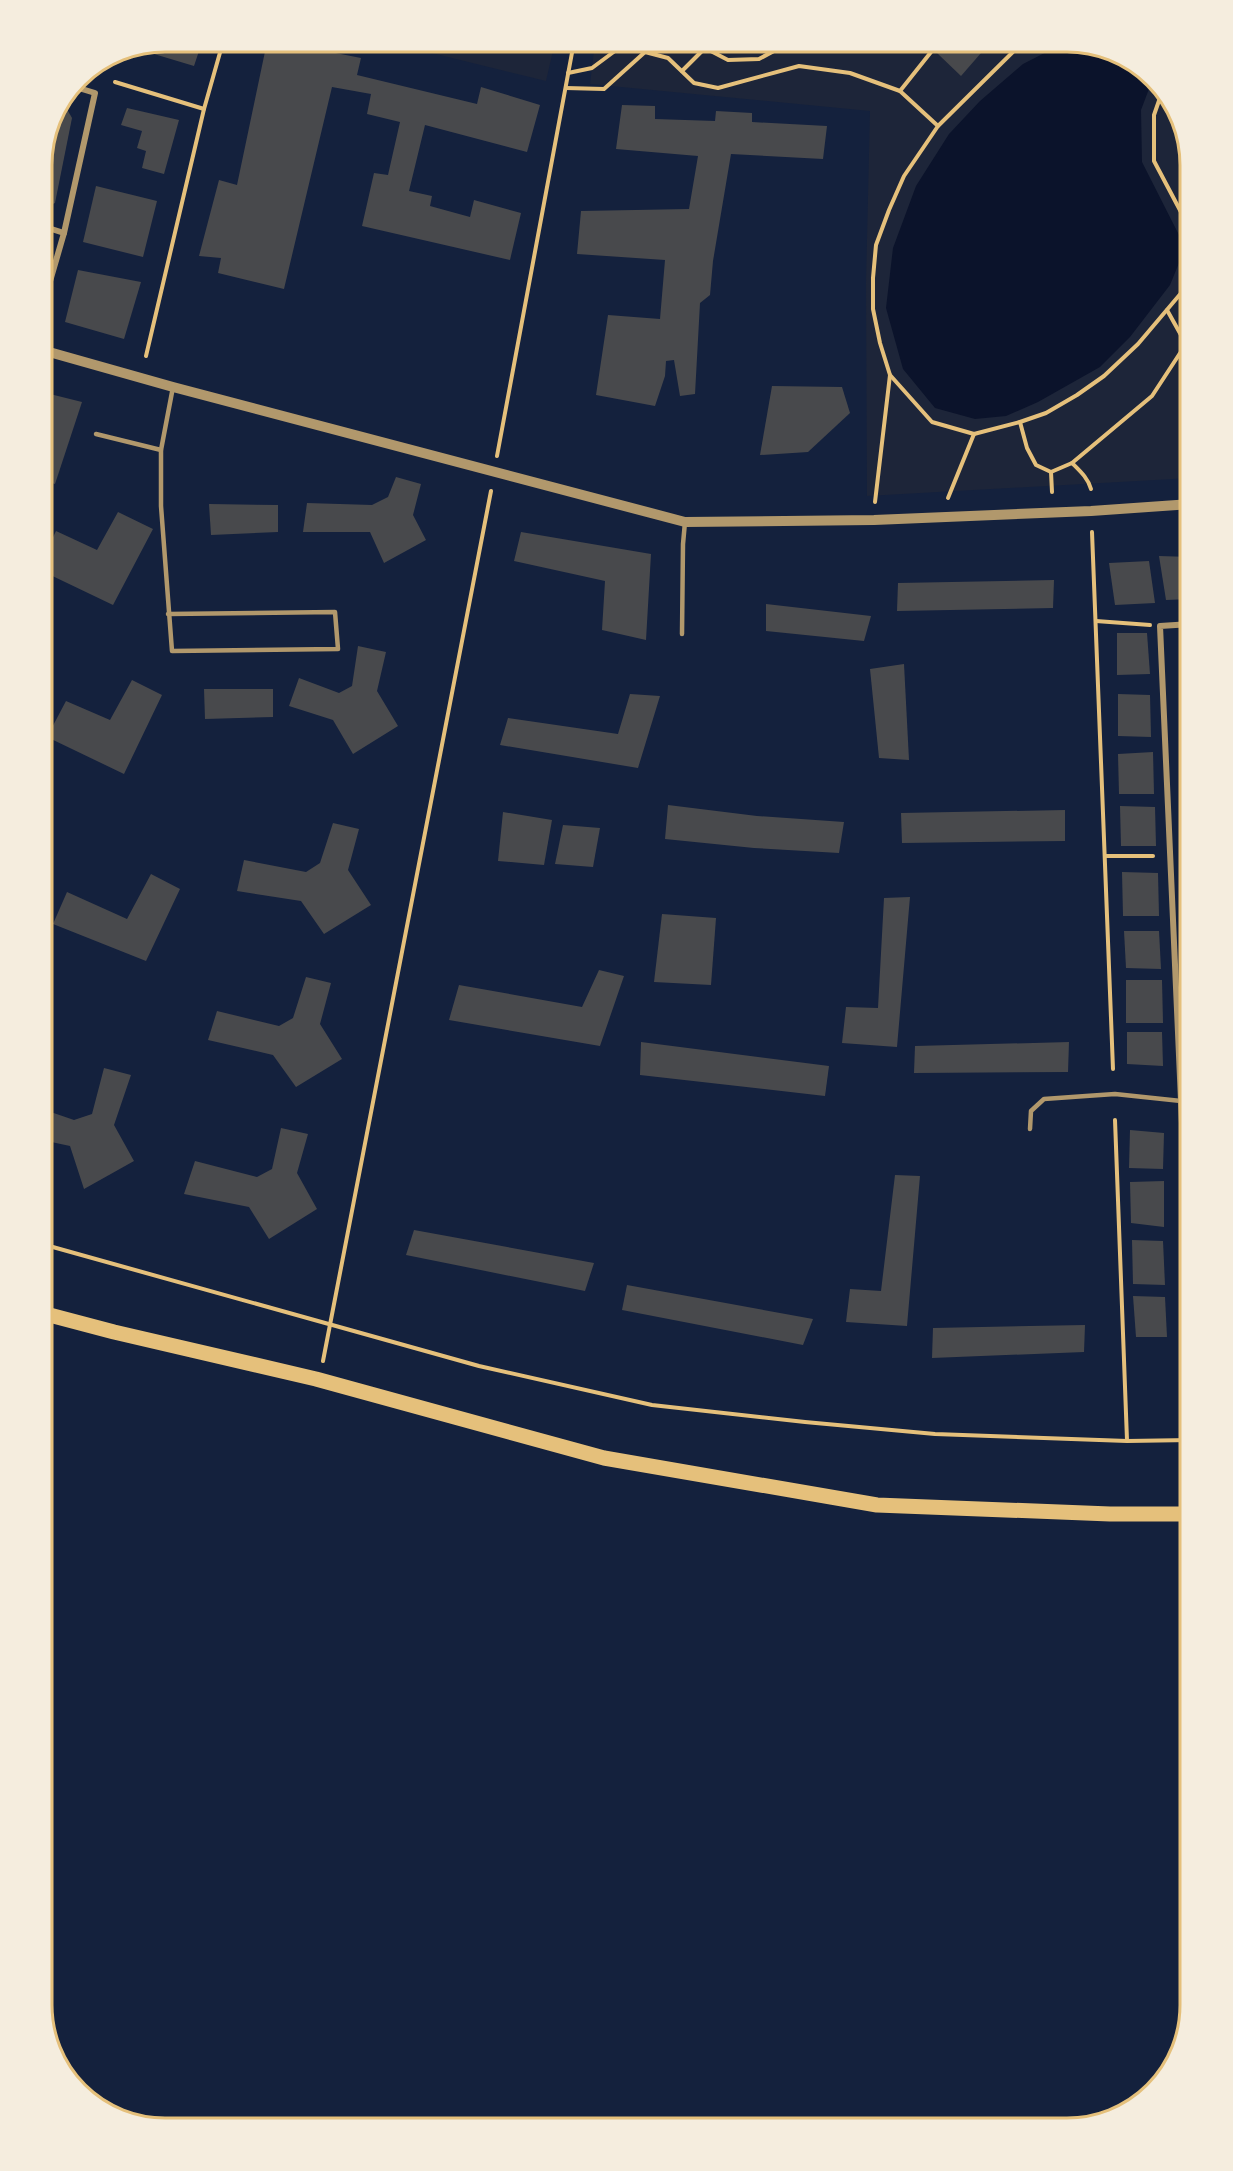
<svg xmlns="http://www.w3.org/2000/svg" width="1233" height="2171" font-family="'IBM Plex Sans',sans-serif">
<rect width="100%" height="100%" fill="#14213d"/>
<g fill="#1d2539">
<path d="M 387,42 L 555,42 L 546,81 Z"/>
<path d="M 595,42 L 1076,42 L 1136,63 L 1178,111 L 1191,165 L 1191,478 L 867,496 L 866,283 L 870,111 L 590,84 Z"/>
</g>
<path fill="#0b132b" d="M 1066,42 L 1076,42 L 1136,63 L 1152,81 L 1141,110 L 1142,162 L 1179,235 L 1179,263 L 1170,285 L 1130,337 L 1100,367 L 1038,402 L 1006,416 L 975,419 L 935,408 L 903,369 L 886,308 L 893,248 L 916,186 L 949,134 L 980,101 L 1023,64 Z"/>
<g fill="#48494c">
<path d="M 165,42 L 202,42 L 194,66 L 134,48 Z"/>
<path d="M 267,42 L 280,42 L 361,58 L 357,75 L 477,104 L 481,87 L 540,105 L 527,152 L 425,125 L 409,191 L 432,196 L 430,206 L 470,217 L 474,200 L 521,213 L 510,260 L 362,226 L 374,173 L 388,175 L 400,122 L 367,114 L 371,94 L 332,87 L 284,289 L 218,273 L 221,258 L 199,256 L 219,180 L 237,185 Z"/>
<path d="M 947,42 L 969,42 L 981,53 L 961,76 L 937,53 Z"/>
<path d="M 60,103 L 64,104 L 72,118 L 55,203 L 44,208 L 42,207 L 42,158 L 55,111 Z"/>
<path d="M 622,105 L 655,106 L 655,119 L 715,121 L 716,111 L 752,113 L 752,122 L 827,126 L 823,159 L 731,154 L 713,261 L 710,295 L 700,303 L 695,394 L 680,396 L 674,360 L 666,361 L 665,376 L 655,406 L 596,395 L 608,315 L 660,319 L 665,260 L 577,254 L 581,211 L 689,209 L 698,156 L 616,149 Z"/>
<path d="M 127,108 L 179,120 L 164,174 L 142,168 L 146,151 L 137,148 L 142,131 L 121,125 Z"/>
<path d="M 96,186 L 157,201 L 143,257 L 83,242 Z"/>
<path d="M 78,270 L 141,282 L 124,339 L 65,322 Z"/>
<path d="M 772,386 L 842,387 L 850,413 L 808,452 L 760,455 Z"/>
<path d="M 50,394 L 82,402 L 55,484 L 42,480 L 42,416 Z"/>
<path d="M 396,477 L 421,484 L 413,515 L 426,540 L 384,563 L 370,532 L 303,532 L 307,503 L 372,505 L 388,497 Z"/>
<path d="M 209,504 L 278,505 L 278,532 L 211,535 Z"/>
<path d="M 118,512 L 153,529 L 113,605 L 42,571 L 42,560 L 56,531 L 97,550 Z"/>
<path d="M 521,532 L 651,554 L 646,640 L 602,630 L 605,581 L 514,561 Z"/>
<path d="M 1159,556 L 1191,557 L 1191,599 L 1166,600 Z"/>
<path d="M 1149,561 L 1155,603 L 1115,605 L 1109,563 Z"/>
<path d="M 1054,580 L 1053,608 L 897,611 L 898,583 Z"/>
<path d="M 766,604 L 871,616 L 864,641 L 766,631 Z"/>
<path d="M 1117,633 L 1147,633 L 1150,674 L 1117,675 Z"/>
<path d="M 1180,637 L 1191,637 L 1191,680 L 1183,680 Z"/>
<path d="M 358,646 L 386,652 L 377,691 L 398,726 L 353,754 L 333,720 L 289,706 L 299,678 L 339,693 L 352,686 Z"/>
<path d="M 904,664 L 909,760 L 879,758 L 870,669 Z"/>
<path d="M 132,680 L 162,695 L 124,774 L 47,737 L 66,701 L 110,720 Z"/>
<path d="M 204,689 L 273,689 L 273,717 L 205,719 Z"/>
<path d="M 1182,692 L 1191,692 L 1191,738 L 1185,739 Z"/>
<path d="M 630,694 L 660,696 L 638,768 L 500,745 L 508,718 L 618,734 Z"/>
<path d="M 1118,694 L 1150,695 L 1151,737 L 1118,736 Z"/>
<path d="M 1185,751 L 1191,751 L 1191,794 L 1187,794 Z"/>
<path d="M 1153,752 L 1154,794 L 1119,794 L 1118,754 Z"/>
<path d="M 668,805 L 757,816 L 844,822 L 839,853 L 754,848 L 665,839 Z"/>
<path d="M 1120,806 L 1155,807 L 1156,846 L 1121,846 Z"/>
<path d="M 1065,810 L 1065,841 L 902,843 L 901,813 Z"/>
<path d="M 503,812 L 552,820 L 544,865 L 498,861 Z"/>
<path d="M 333,823 L 359,829 L 348,870 L 371,905 L 324,934 L 301,901 L 237,891 L 244,860 L 306,872 L 320,863 Z"/>
<path d="M 563,825 L 600,828 L 593,867 L 555,864 Z"/>
<path d="M 1122,872 L 1158,873 L 1159,916 L 1123,916 Z"/>
<path d="M 151,874 L 180,889 L 146,961 L 53,924 L 67,892 L 127,919 Z"/>
<path d="M 910,897 L 897,1047 L 842,1043 L 846,1007 L 878,1008 L 884,898 Z"/>
<path d="M 662,914 L 716,918 L 711,985 L 654,982 Z"/>
<path d="M 1124,931 L 1159,931 L 1161,969 L 1126,968 Z"/>
<path d="M 599,970 L 624,976 L 600,1046 L 449,1020 L 459,985 L 582,1007 Z"/>
<path d="M 306,977 L 331,983 L 320,1024 L 342,1059 L 296,1087 L 273,1055 L 208,1040 L 217,1011 L 279,1026 L 293,1018 Z"/>
<path d="M 1126,980 L 1162,980 L 1163,1023 L 1126,1023 Z"/>
<path d="M 1127,1032 L 1162,1032 L 1163,1066 L 1127,1064 Z"/>
<path d="M 641,1042 L 829,1066 L 825,1096 L 640,1075 Z"/>
<path d="M 1069,1042 L 1068,1072 L 914,1073 L 915,1046 Z"/>
<path d="M 104,1068 L 131,1075 L 114,1125 L 134,1161 L 84,1189 L 70,1146 L 42,1140 L 42,1109 L 74,1120 L 92,1114 Z"/>
<path d="M 281,1128 L 308,1134 L 297,1173 L 317,1209 L 269,1239 L 249,1207 L 184,1194 L 195,1161 L 257,1177 L 272,1169 Z"/>
<path d="M 1130,1130 L 1164,1133 L 1163,1169 L 1129,1168 Z"/>
<path d="M 895,1175 L 920,1176 L 907,1326 L 846,1322 L 850,1289 L 881,1291 Z"/>
<path d="M 1164,1181 L 1164,1227 L 1131,1223 L 1130,1182 Z"/>
<path d="M 414,1230 L 594,1263 L 585,1291 L 406,1255 Z"/>
<path d="M 1132,1240 L 1163,1241 L 1165,1285 L 1133,1284 Z"/>
<path d="M 627,1285 L 813,1319 L 803,1345 L 622,1310 Z"/>
<path d="M 1133,1296 L 1165,1297 L 1167,1337 L 1136,1337 Z"/>
<path d="M 1085,1325 L 1084,1352 L 932,1358 L 933,1328 Z"/>
</g>
<g fill="none" stroke-linecap="round" stroke-linejoin="round">
<g stroke="#e5c07b" stroke-width="4">
<path d="M 702,42 L 705,48 L 728,60 L 759,59 L 785,45 L 785,42"/>
<path d="M 1029,42 L 1017,48 L 938,126 L 904,176 L 889,210 L 876,245 L 873,278 L 873,309 L 880,343 L 890,375 L 932,422 L 974,434 L 1020,422 L 1046,413 L 1077,395 L 1104,376 L 1138,344 L 1182,292 L 1191,271"/>
<path d="M 682,71 L 705,48"/>
<path d="M 568,73 L 592,68 L 627,42"/>
<path d="M 115,82 L 204,109"/>
<path d="M 566,88 L 604,89 L 645,52 L 668,58 L 694,83 L 718,88 L 799,66 L 850,73 L 900,91 L 938,126"/>
<path d="M 900,91 L 939,42"/>
<path d="M 1162,92 L 1154,115 L 1154,161 L 1191,231"/>
<path d="M 146,356 L 204,109 L 223,42"/>
<path d="M 1020,422 L 1027,448 L 1036,465 L 1051,472 L 1072,463 L 1152,396 L 1186,344 L 1167,310"/>
<path d="M 497,456 L 574,42"/>
<path d="M 1072,463 C 1080,471 1088,478 1091,489"/>
<path d="M 1051,472 L 1052,492"/>
<path d="M 948,498 L 974,434"/>
<path d="M 875,502 L 890,375"/>
<path d="M 1092,532 L 1113,1069"/>
<path d="M 1096,621 L 1150,625"/>
<path d="M 1105,856 L 1153,856"/>
<path d="M 1185,856 L 1191,856"/>
<path d="M 1115,1120 L 1127,1440"/>
<path d="M 42,1244 L 479,1366 L 652,1405 L 805,1422 L 935,1434 L 1127,1441 L 1191,1440"/>
<path d="M 323,1361 L 491,491"/>
</g>
<g stroke="#b1986c" stroke-width="4.5">
<path d="M 96,434 L 161,450"/>
<path d="M 168,614 L 335,612 L 338,649 L 172,651 L 161,506 L 161,450 L 173,387"/>
<path d="M 682,634 L 683,544 L 685,522"/>
<path d="M 1030,1129 L 1031,1111 L 1044,1099 L 1086,1096 L 1115,1094 L 1181,1101"/>
</g>
<g stroke="#b1986c" stroke-width="6">
<path d="M 42,226 L 64,233"/>
<path d="M 42,309 L 64,233 L 95,93 L 72,86"/>
<path d="M 1187,1407 L 1182,1123 L 1160,626 L 1191,624"/>
</g>
<path stroke="#b1986c" stroke-width="10" d="M 42,350 L 173,387 L 685,522 L 874,520 L 1091,511 L 1191,504"/>
<path stroke="#e5c07b" stroke-width="15" d="M 42,1313 L 114,1332 L 316,1379 L 604,1458 L 877,1505 L 1110,1514 L 1191,1514"/>
</g>
<path d="M0 0H1233V2171H0ZM165 52H1067A113 113 0 0 1 1180 165V2005A113 113 0 0 1 1067 2118H165A113 113 0 0 1 52 2005V165A113 113 0 0 1 165 52Z" fill="#f5edde" fill-rule="evenodd"/>
<path fill="none" stroke="#e5c07b" stroke-width="3" d="M165 52H1067A113 113 0 0 1 1180 165V2005A113 113 0 0 1 1067 2118H165A113 113 0 0 1 52 2005V165A113 113 0 0 1 165 52Z"/>
</svg>
